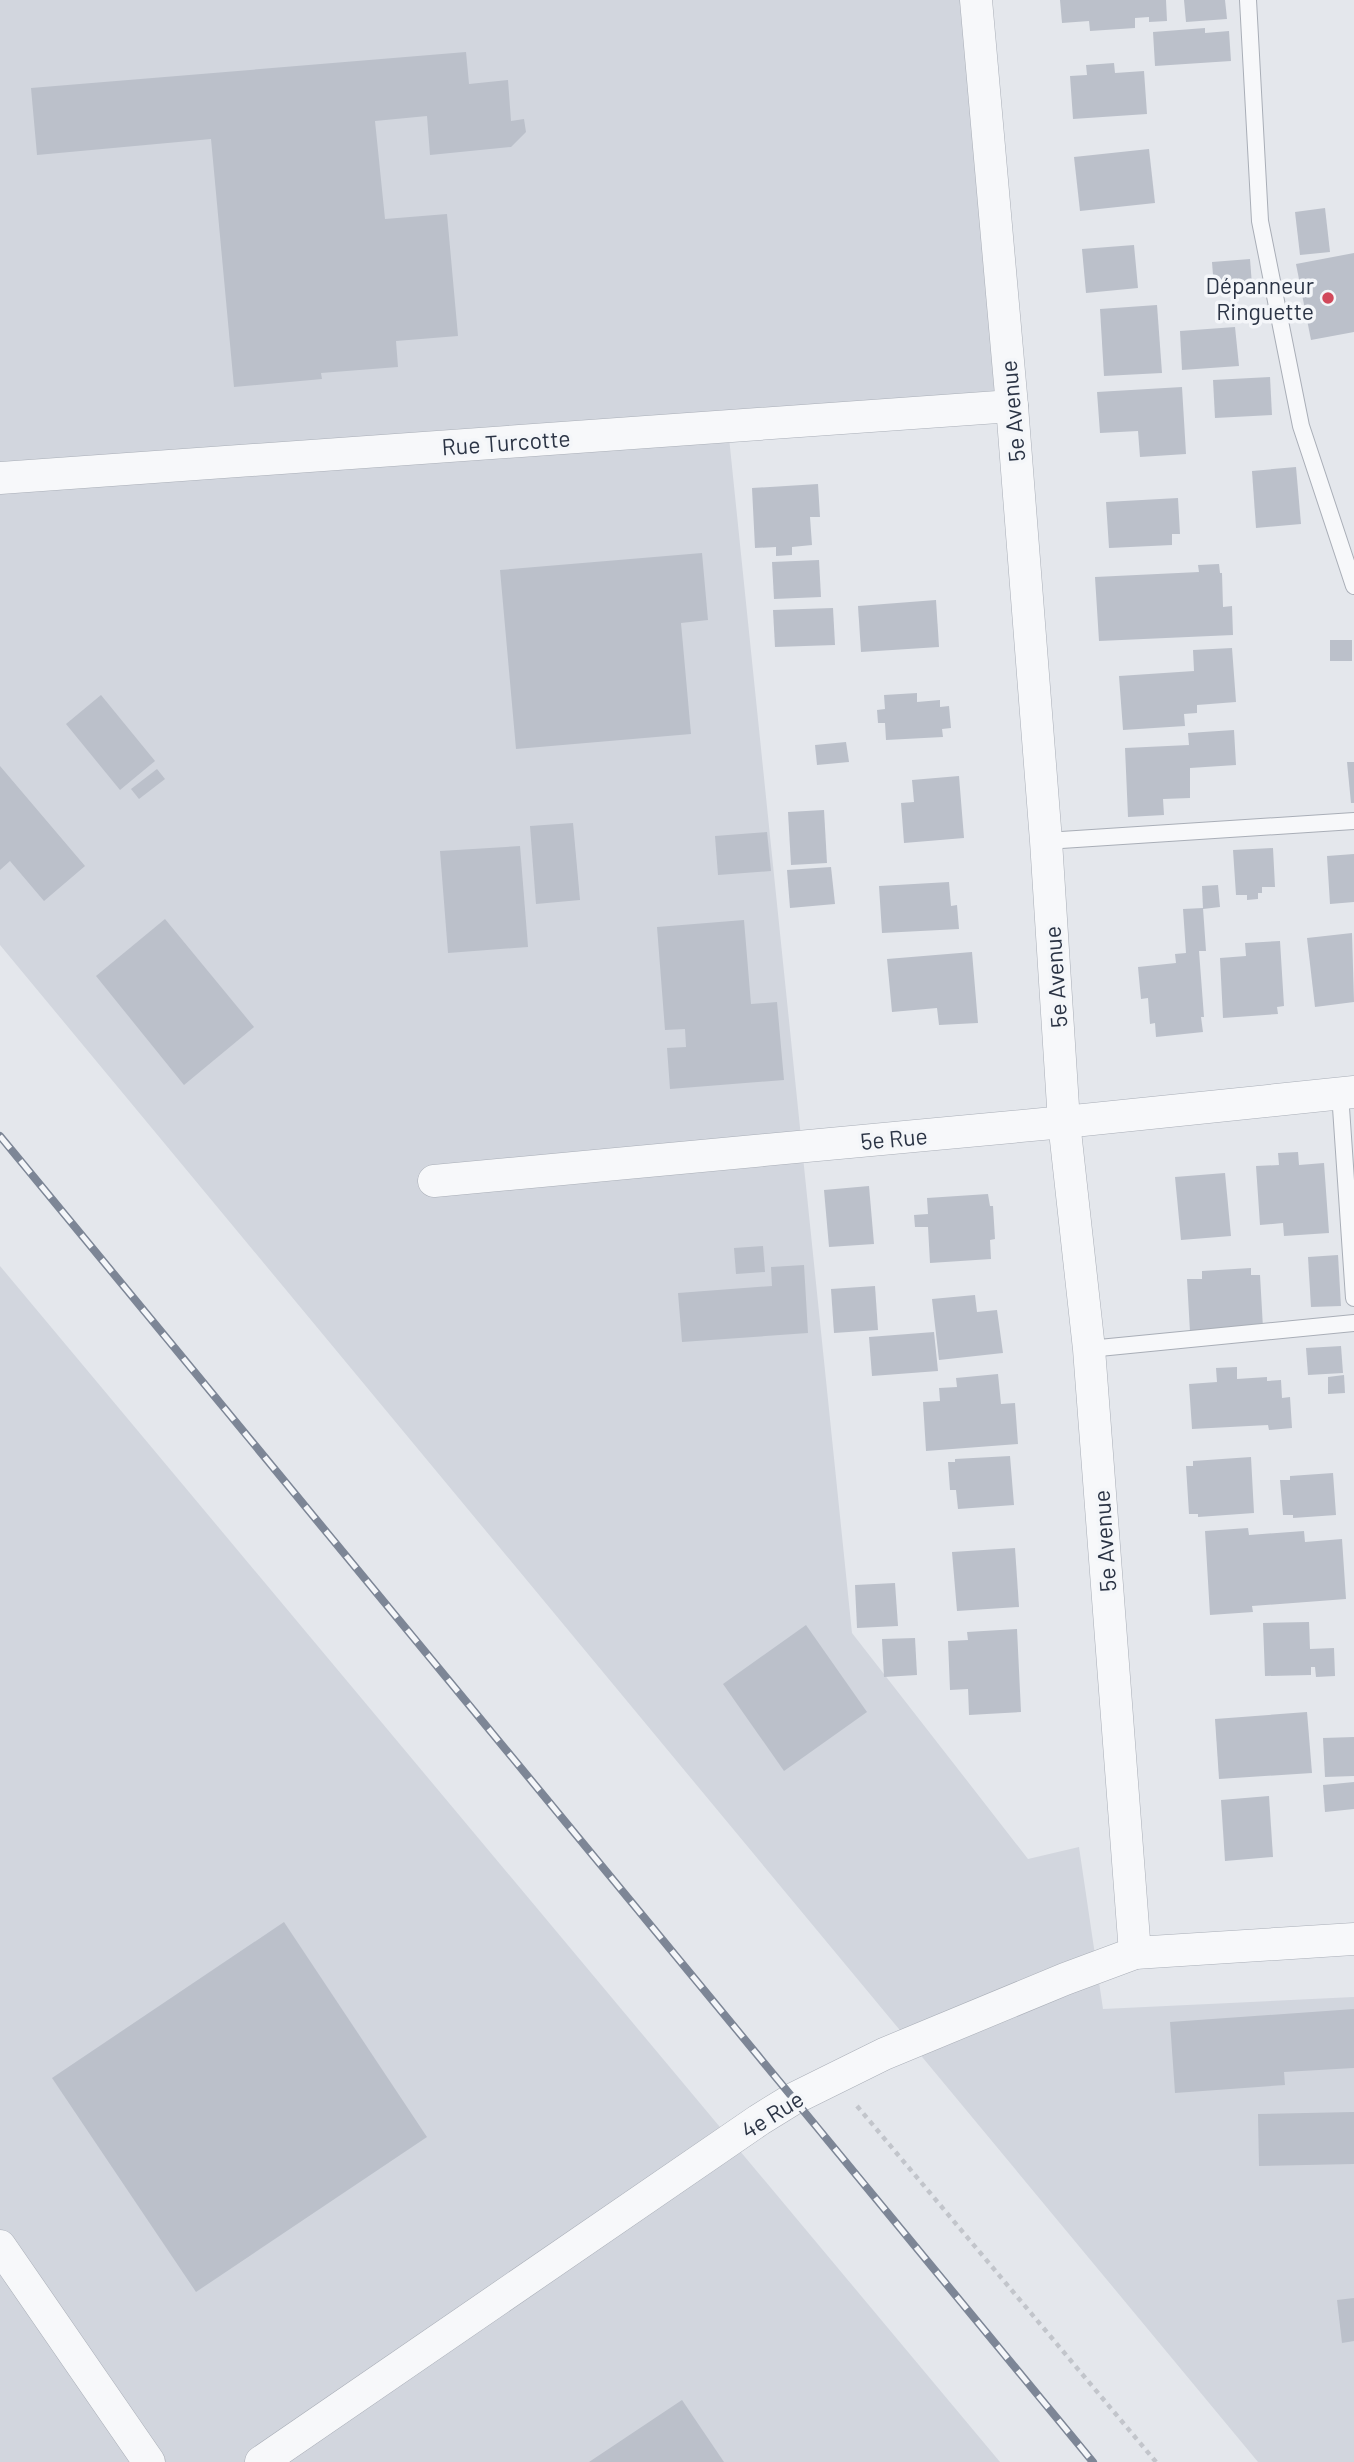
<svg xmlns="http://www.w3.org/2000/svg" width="1354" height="2462" font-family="Barlow,sans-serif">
<rect width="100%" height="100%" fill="#e4e7ec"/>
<g fill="#d2d6de">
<path d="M 0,0 L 980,0 L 1015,410 L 727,418 L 852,1633 L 1028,1859 L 1079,1847 L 1103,2009 L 1354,1997 L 1354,2462 L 1258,2462 L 0,945 Z"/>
<path d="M 0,1266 L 1000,2462 L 0,2462 Z"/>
</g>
<g fill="#bbc0ca">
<path d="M 1060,0 L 1166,0 L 1167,21 L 1149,22 L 1149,17 L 1135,18 L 1135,28 L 1090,31 L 1089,21 L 1062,23 Z"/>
<path d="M 1184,0 L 1225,0 L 1227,19 L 1186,22 Z"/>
<path d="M 1205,28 L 1205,33 L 1229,31 L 1231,61 L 1155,66 L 1153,32 Z"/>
<path d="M 466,52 L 469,84 L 508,80 L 511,121 L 524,119 L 526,132 L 511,147 L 430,155 L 427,116 L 375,121 L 385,219 L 447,214 L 458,336 L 396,341 L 398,367 L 321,373 L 322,379 L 234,387 L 211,139 L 37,155 L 31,88 Z"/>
<path d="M 1114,63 L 1115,73 L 1144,71 L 1147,114 L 1073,119 L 1070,76 L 1087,75 L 1086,65 Z"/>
<path d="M 1149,149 L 1155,203 L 1080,211 L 1074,157 Z"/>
<path d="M 1325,208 L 1330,252 L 1300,255 L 1295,212 Z"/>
<path d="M 1134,245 L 1138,288 L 1086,293 L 1082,249 Z"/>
<path d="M 1354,253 L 1354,332 L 1311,340 L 1296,264 Z"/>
<path d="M 1250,259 L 1252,285 L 1214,288 L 1212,262 Z"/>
<path d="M 1157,305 L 1162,373 L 1104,376 L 1100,309 Z"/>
<path d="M 1235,327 L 1239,366 L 1182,370 L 1180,331 Z"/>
<path d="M 1270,377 L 1272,415 L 1215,418 L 1213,380 Z"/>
<path d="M 1182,387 L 1186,454 L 1140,457 L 1138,431 L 1100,433 L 1097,392 Z"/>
<path d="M 1296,467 L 1301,524 L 1256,528 L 1252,471 Z"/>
<path d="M 818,484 L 820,517 L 810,517 L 812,545 L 792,547 L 792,555 L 776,556 L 776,547 L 755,548 L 752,488 Z"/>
<path d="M 1178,498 L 1180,534 L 1172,534 L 1172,545 L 1109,548 L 1106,502 Z"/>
<path d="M 702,553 L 708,620 L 681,623 L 691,734 L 516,749 L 500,570 Z"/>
<path d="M 819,560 L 821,597 L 774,599 L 772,562 Z"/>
<path d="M 1219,564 L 1220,573 L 1222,573 L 1223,607 L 1232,606 L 1233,635 L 1099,641 L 1095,577 L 1199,572 L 1198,565 Z"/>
<path d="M 936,600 L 939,647 L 861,652 L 858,606 Z"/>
<path d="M 833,608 L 835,645 L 775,647 L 773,610 Z"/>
<rect x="1330" y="640" width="22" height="21"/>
<path d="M 1232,648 L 1236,702 L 1197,705 L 1197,713 L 1184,714 L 1185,726 L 1123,730 L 1119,676 L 1194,671 L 1193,650 Z"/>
<path d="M 917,693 L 917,702 L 940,700 L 940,707 L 949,706 L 951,728 L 942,729 L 943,737 L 886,740 L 885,723 L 878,723 L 877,710 L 885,709 L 884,695 Z"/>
<path d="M 101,695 L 155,761 L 120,790 L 66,724 Z"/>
<path d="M 1234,730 L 1236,765 L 1190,768 L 1190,798 L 1163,799 L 1164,815 L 1128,817 L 1125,748 L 1189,745 L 1188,733 Z"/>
<path d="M 846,742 L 849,762 L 817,765 L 815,745 Z"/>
<path d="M 1347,762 L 1354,762 L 1354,803 L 1351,803 Z"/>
<path d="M 0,766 L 85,866 L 44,901 L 10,861 L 0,870 Z"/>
<path d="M 157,769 L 165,779 L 139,799 L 131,789 Z"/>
<path d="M 959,776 L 964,838 L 904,843 L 901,803 L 914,802 L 912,780 Z"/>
<path d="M 824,810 L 827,863 L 791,865 L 788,812 Z"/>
<path d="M 573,823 L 580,900 L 536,904 L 530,826 Z"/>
<path d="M 767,832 L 771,871 L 718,875 L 715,836 Z"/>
<path d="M 520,846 L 528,947 L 448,953 L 440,851 Z"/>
<path d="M 1273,848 L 1275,887 L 1262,887 L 1262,893 L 1258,893 L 1258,899 L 1247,900 L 1247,895 L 1236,895 L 1233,850 Z"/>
<path d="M 1354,854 L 1354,902 L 1330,904 L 1327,856 Z"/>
<path d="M 831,867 L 835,904 L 790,908 L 787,870 Z"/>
<path d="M 949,882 L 951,906 L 957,905 L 959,929 L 882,933 L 879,886 Z"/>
<path d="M 1218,885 L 1220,907 L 1203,909 L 1202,886 Z"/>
<path d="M 1203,908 L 1206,951 L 1199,951 L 1204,1017 L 1201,1017 L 1203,1032 L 1156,1037 L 1155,1023 L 1150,1024 L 1148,998 L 1141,999 L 1138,967 L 1176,963 L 1175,954 L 1186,953 L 1183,909 Z"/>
<path d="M 165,919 L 254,1027 L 184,1085 L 96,976 Z"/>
<path d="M 744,920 L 751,1004 L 777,1002 L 784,1080 L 670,1089 L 667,1048 L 686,1047 L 685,1029 L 665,1030 L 657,927 Z"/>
<path d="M 1352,933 L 1354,1002 L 1315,1007 L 1307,938 Z"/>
<path d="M 1280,941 L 1284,1006 L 1277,1007 L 1278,1014 L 1223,1018 L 1220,958 L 1246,956 L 1245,943 Z"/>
<path d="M 972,952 L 978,1023 L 939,1025 L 937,1008 L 892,1012 L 887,959 Z"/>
<path d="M 1298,1152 L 1299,1165 L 1324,1163 L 1329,1233 L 1284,1236 L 1283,1223 L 1260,1225 L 1256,1166 L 1279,1165 L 1278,1153 Z"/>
<path d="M 1225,1173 L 1231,1236 L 1181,1240 L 1175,1177 Z"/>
<path d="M 869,1186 L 874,1244 L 829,1247 L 824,1190 Z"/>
<path d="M 988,1194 L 990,1206 L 993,1206 L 995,1239 L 990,1240 L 991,1259 L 930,1263 L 928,1227 L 915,1227 L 914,1215 L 928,1214 L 927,1198 Z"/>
<path d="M 763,1246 L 765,1272 L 736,1274 L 734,1248 Z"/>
<path d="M 1338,1255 L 1341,1306 L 1311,1307 L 1308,1257 Z"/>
<path d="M 804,1265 L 808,1333 L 682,1342 L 678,1293 L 772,1286 L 771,1267 Z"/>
<path d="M 1251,1268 L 1251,1275 L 1260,1275 L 1263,1328 L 1190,1332 L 1187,1279 L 1202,1279 L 1202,1271 Z"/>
<path d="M 875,1286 L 878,1330 L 834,1333 L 831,1289 Z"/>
<path d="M 975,1295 L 977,1312 L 997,1310 L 1003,1353 L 939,1360 L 932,1299 Z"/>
<path d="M 934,1332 L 938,1371 L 872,1376 L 869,1337 Z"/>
<path d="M 1341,1346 L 1343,1373 L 1308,1375 L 1306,1348 Z"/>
<path d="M 1237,1367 L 1237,1379 L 1267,1377 L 1267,1381 L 1281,1380 L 1282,1398 L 1290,1397 L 1292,1428 L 1269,1430 L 1268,1425 L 1192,1429 L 1189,1384 L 1217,1382 L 1216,1368 Z"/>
<path d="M 998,1374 L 1001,1404 L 1015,1403 L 1018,1444 L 926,1451 L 923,1402 L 940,1401 L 939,1388 L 957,1387 L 956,1378 Z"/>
<path d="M 1344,1375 L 1345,1393 L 1328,1394 L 1328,1377 Z"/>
<path d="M 1010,1456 L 1014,1505 L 958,1509 L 956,1490 L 950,1490 L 948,1462 L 955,1462 L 955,1459 Z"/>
<path d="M 1251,1457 L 1254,1513 L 1198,1517 L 1198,1514 L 1189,1514 L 1186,1466 L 1193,1466 L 1193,1461 Z"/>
<path d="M 1333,1473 L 1336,1515 L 1293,1518 L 1293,1515 L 1283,1515 L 1280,1480 L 1290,1480 L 1290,1476 Z"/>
<path d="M 1248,1528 L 1249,1535 L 1304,1531 L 1305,1542 L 1342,1539 L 1346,1599 L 1252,1606 L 1253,1612 L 1210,1615 L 1205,1531 Z"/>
<path d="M 1015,1548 L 1019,1607 L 957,1611 L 952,1552 Z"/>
<path d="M 895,1583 L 898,1626 L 857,1628 L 855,1585 Z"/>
<path d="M 1309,1622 L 1310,1649 L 1334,1648 L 1335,1676 L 1316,1677 L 1315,1667 L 1311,1667 L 1311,1675 L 1265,1676 L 1263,1623 Z"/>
<path d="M 806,1625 L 867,1712 L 784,1771 L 723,1684 Z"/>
<path d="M 1017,1629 L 1021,1712 L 969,1715 L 968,1689 L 950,1690 L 948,1641 L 968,1640 L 967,1632 Z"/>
<path d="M 915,1638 L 917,1675 L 884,1677 L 882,1639 Z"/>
<path d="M 1307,1712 L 1312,1773 L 1219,1779 L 1215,1719 Z"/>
<path d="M 1354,1737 L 1354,1776 L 1325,1777 L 1323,1738 Z"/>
<path d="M 1354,1782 L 1354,1809 L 1325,1812 L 1323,1785 Z"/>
<path d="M 1269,1796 L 1273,1857 L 1225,1861 L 1221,1800 Z"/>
<path d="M 284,1922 L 427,2137 L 196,2292 L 52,2078 Z"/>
<path d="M 1354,2009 L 1354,2068 L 1284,2072 L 1285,2085 L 1175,2093 L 1170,2022 Z"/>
<path d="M 1354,2112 L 1354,2164 L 1259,2166 L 1258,2114 Z"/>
<path d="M 1354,2298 L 1354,2341 L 1342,2343 L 1337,2300 Z"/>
<path d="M 682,2400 L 724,2462 L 589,2462 Z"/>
</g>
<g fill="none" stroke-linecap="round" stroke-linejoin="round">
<g stroke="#a9aeb7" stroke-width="18">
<g id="lane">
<path d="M 1248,0 L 1260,221 L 1301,426 L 1354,586"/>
<path d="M 1046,841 L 1354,821"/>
<path d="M 1340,1093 L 1354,1298"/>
<path d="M 1089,1349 L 1354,1323"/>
</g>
</g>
<g stroke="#a9aeb7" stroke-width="33">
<g id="street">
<path d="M 976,0 L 1012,406 L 1046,841 L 1064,1122 L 1089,1349 L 1135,1953"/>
<path d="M 0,478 L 1012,406"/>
<path d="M 434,1181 L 1064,1122 L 1354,1092"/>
<path d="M 0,2246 L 149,2462"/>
<path d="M 261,2462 L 759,2120 L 793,2099 L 884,2054 L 1065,1979 L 1135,1953 L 1354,1939"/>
</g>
</g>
<path stroke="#c2c5cb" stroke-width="4.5" stroke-dasharray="5 5" stroke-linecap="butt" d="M 857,2106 L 1156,2462"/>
<use href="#lane" stroke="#f7f8fa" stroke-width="16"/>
<use href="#street" stroke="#f7f8fa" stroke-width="32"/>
<g stroke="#7d8696" stroke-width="8">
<path id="rail" d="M 0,1136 L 1093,2462"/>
</g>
<use href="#rail" stroke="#f4f6f9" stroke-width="5" stroke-dasharray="16" stroke-linecap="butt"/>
</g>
<circle fill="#d1495b" stroke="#f4f6f9" stroke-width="2.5" cx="1328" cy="298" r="7"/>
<g text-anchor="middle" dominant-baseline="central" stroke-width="7" stroke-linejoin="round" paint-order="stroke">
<g font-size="23" fill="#2b3445" stroke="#f4f6f9" text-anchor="end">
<text x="1314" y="285">Dépanneur<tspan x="1314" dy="26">Ringuette</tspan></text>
</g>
<g font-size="23" fill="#2b3445" stroke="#f4f6f9">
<text transform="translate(1012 411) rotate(-95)">5e Avenue</text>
<text transform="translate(506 442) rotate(-4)">Rue Turcotte</text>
<text transform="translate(1055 977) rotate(-94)">5e Avenue</text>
<text transform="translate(894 1138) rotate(-5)">5e Rue</text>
<text transform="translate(1104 1541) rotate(-94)">5e Avenue</text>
<text transform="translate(772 2114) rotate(-32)">4e Rue</text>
</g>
</g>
</svg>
